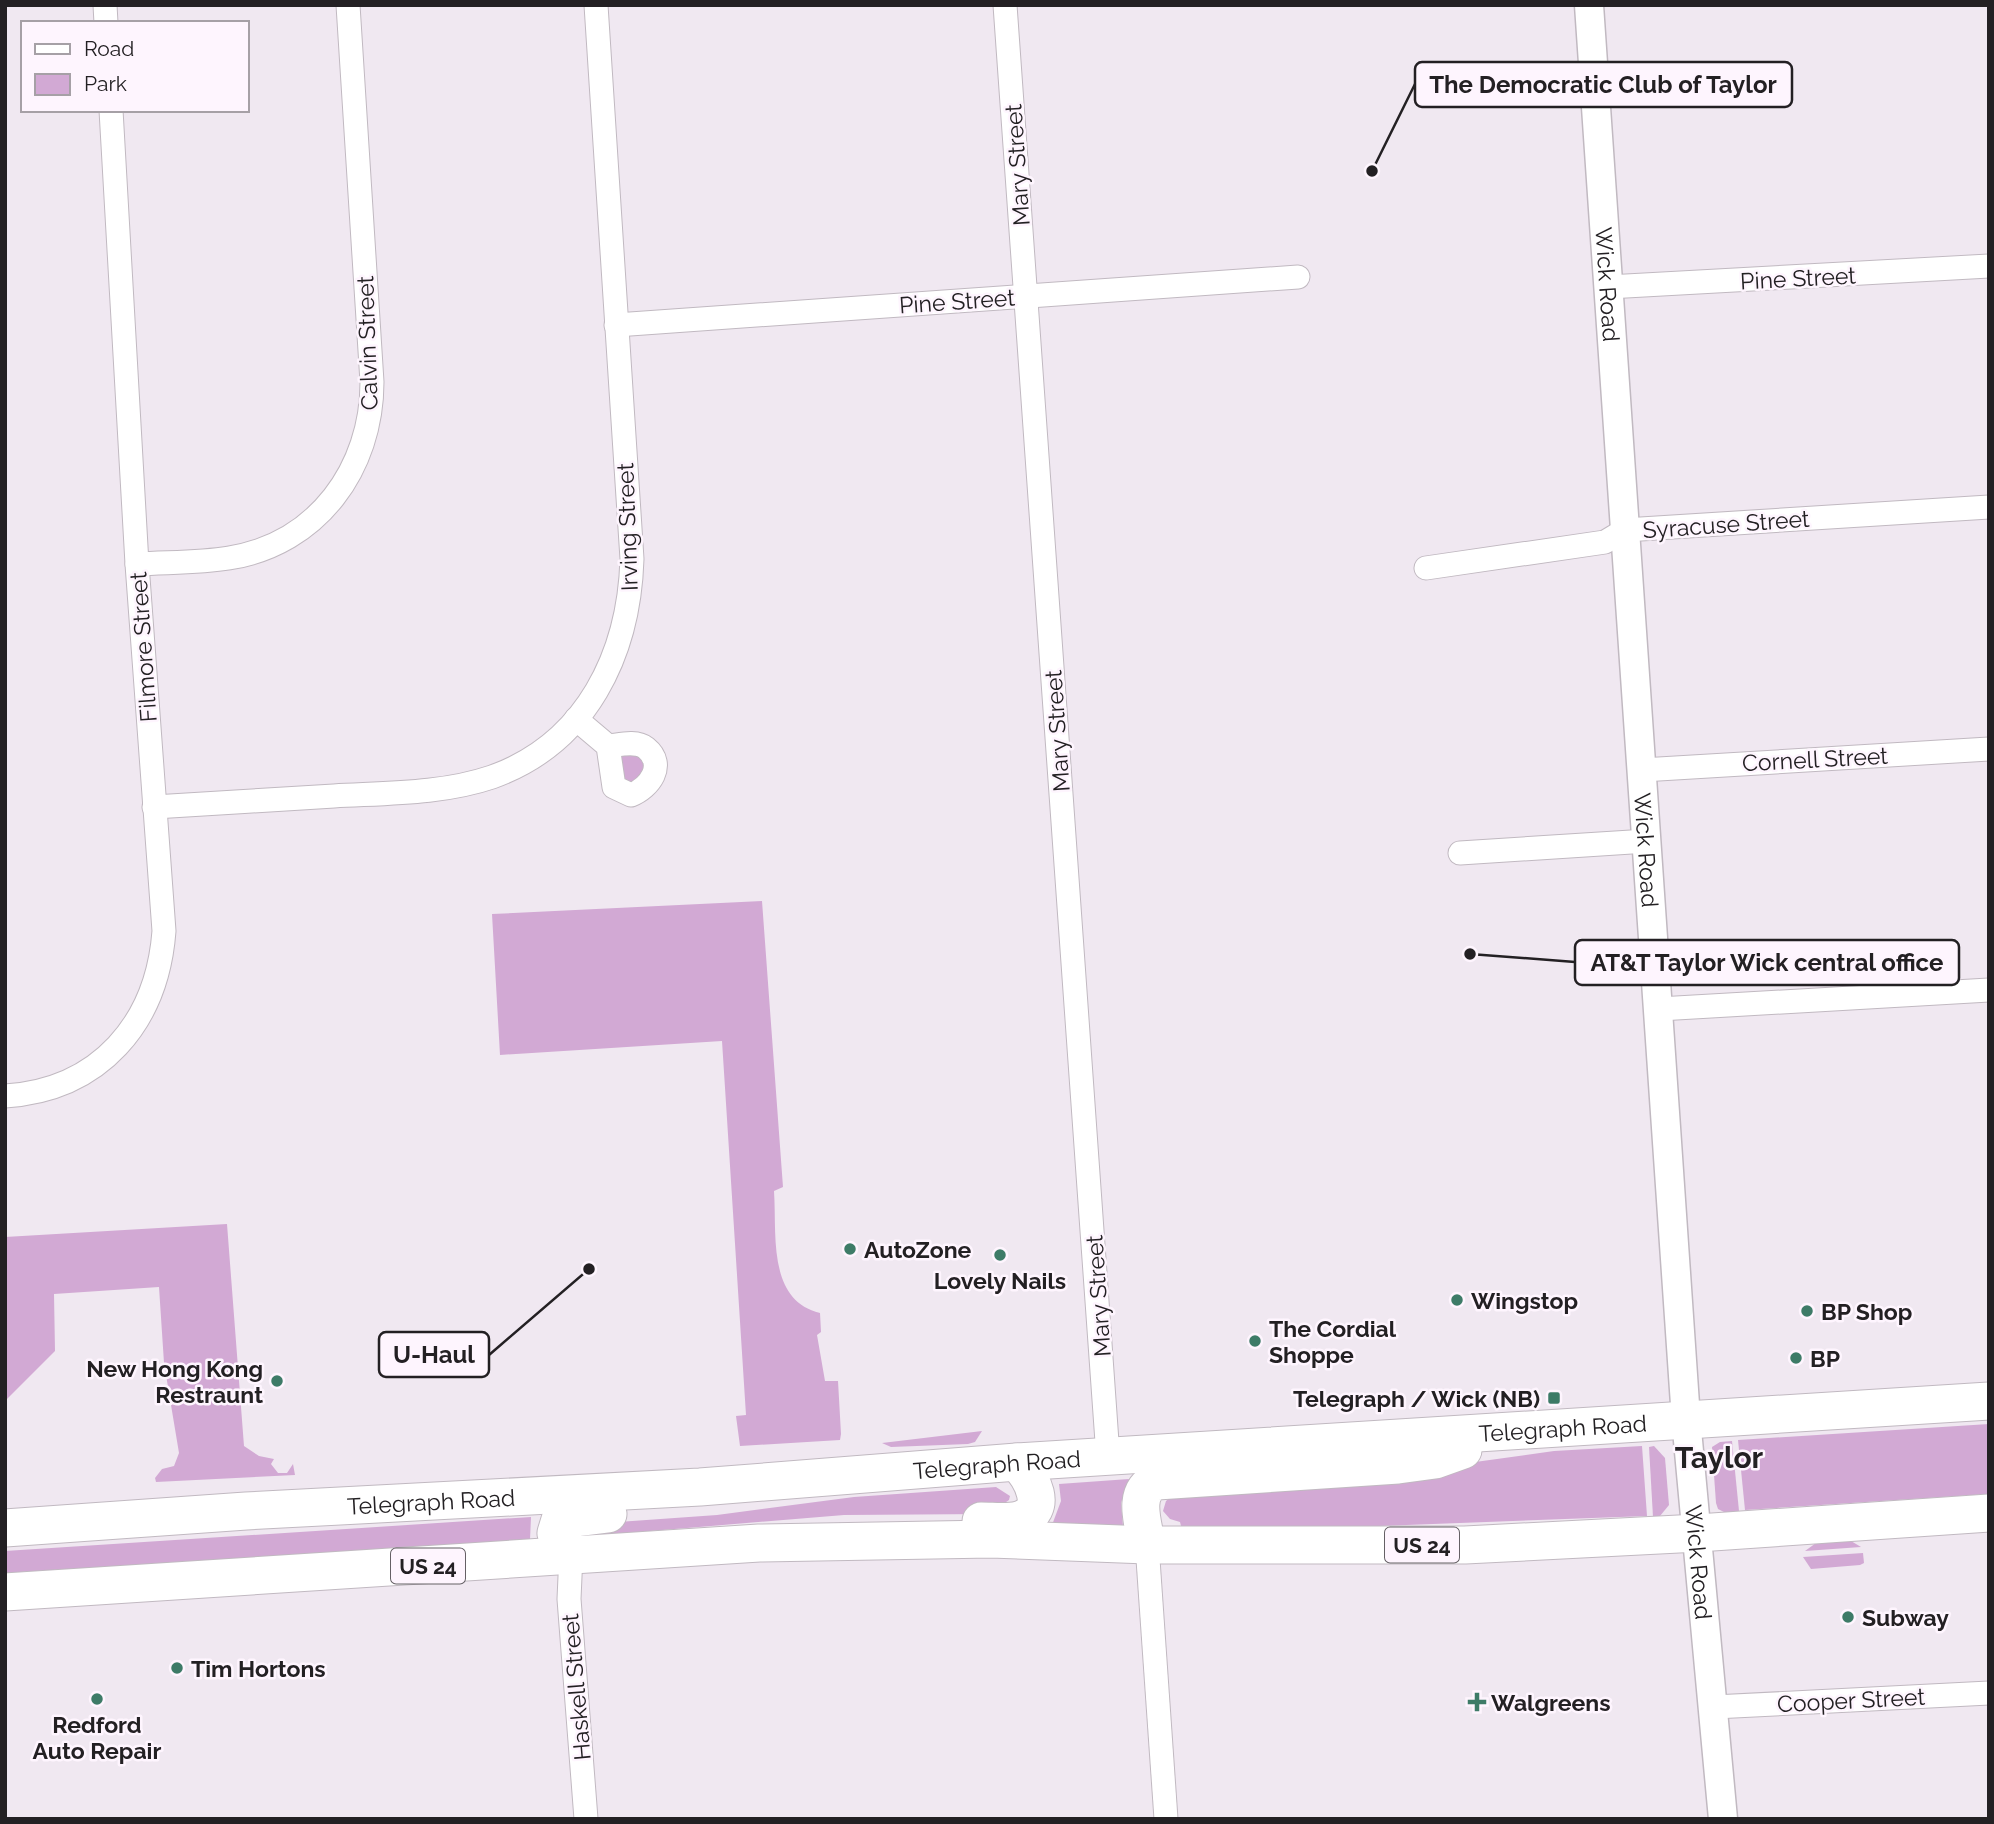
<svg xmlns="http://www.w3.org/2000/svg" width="1994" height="1824" font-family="Raleway,sans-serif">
<rect width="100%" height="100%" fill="#f0e8f1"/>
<g fill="#d2a9d4">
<path d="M 624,751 L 646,759 L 640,786 L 622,783 L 614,753 Z"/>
<path d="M 762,901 L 783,1187 L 774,1191 C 777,1235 767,1300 820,1313 L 821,1332 L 817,1335 L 825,1381 L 838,1381 L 841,1434 L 840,1440 L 740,1446 L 736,1416 L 746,1415 L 722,1041 L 500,1055 L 492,914 Z"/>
<path d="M 227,1224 L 244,1446 L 259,1456 L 274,1459 L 271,1464 L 278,1473 L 287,1473 L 293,1464 L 295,1475 L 156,1482 L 155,1478 L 162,1469 L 174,1466 L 179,1453 L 164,1363 L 159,1287 L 54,1294 L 55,1351 L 5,1401 L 5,1237 Z"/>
<path d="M 1989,1424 L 1989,1494 L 1745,1510 L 1738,1440 Z"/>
<path d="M 982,1431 L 975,1442 L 968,1444 L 891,1447 L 882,1443 Z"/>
<path d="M 1732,1441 L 1739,1511 L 1726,1513 L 1718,1509 L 1716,1503 L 1712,1447 L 1720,1442 Z"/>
<path d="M 1642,1446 L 1647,1516 L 1380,1526 L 1181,1526 L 1180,1522 L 1170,1519 L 1163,1511 L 1166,1501 L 1173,1495 L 1410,1471 L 1554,1451 Z"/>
<path d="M 1654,1446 L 1665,1458 L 1669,1505 L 1660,1516 L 1653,1517 L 1649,1447 Z"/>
<path d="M 1129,1479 L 1121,1503 L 1123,1526 L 1052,1525 L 1061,1501 L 1059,1484 Z"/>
<path d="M 996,1487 L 1010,1496 L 1009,1500 L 989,1514 L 844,1515 L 578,1537 L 590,1524 L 717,1515 L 854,1497 Z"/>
<path d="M 531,1517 L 530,1540 L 5,1573 L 5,1551 Z"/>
<path d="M 1851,1541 L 1861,1547 L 1805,1551 L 1816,1543 Z"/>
<path d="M 1863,1553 L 1864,1563 L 1860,1565 L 1811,1569 L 1803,1557 Z"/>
</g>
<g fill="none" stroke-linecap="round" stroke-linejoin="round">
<g stroke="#c1b9c1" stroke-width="25">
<g id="minor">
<path d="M 105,5 L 106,23"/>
<path d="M 1005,5 L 1108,1456"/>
<path d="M 1608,287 L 1989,266"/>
<path d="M 616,325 L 1298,277"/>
<path d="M 137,564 C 167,562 199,563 229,558 C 318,544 372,468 372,382 L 348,5"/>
<path d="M 1426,568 L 1605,542 L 1625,530 L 1989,507"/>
<path d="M 576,719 L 608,746 C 619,745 636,740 646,748 C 667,765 649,788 631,795 L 614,787 L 608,746"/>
<path d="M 1642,770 L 1989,749"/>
<path d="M 154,807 C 214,803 274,800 334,796 C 386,793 442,794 492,777 C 587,743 629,654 632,559 L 596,5"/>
<path d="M 1460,853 L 1647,841"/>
<path d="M 1659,1009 L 1989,990"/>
<path d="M 5,1096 C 100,1090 157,1023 164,931 L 137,564 L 111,110"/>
<path d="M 1147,1545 L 1166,1819"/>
<path d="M 571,1554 L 569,1599 L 586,1819"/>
<path d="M 1714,1707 L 1989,1693"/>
</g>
</g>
<g stroke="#c1b9c1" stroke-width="31">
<g id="tertiary">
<path id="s1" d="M 1589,5 L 1686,1419 L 1723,1819"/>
</g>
</g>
<g stroke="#c1b9c1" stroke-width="39">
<g id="primary">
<path d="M 981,1521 C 993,1521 1007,1523 1019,1520 C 1051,1510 1031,1477 1017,1462"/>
<path id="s2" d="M 5,1528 L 246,1511 L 700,1487 L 1017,1462 L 1989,1401"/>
<path d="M 1147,1545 C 1143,1523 1131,1491 1157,1481 L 1398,1465 L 1435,1460 L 1463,1450"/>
<path d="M 571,1554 L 556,1533 L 560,1520 L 608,1514"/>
<path d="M 5,1592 L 759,1543 L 991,1539 L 1147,1545 L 1465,1545 L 1698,1533 L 1989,1513"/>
</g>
</g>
<use href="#minor" stroke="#fff" stroke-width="23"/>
<use href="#tertiary" stroke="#fff" stroke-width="28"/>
<use href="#primary" stroke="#fff" stroke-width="37"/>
</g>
<g fill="#3d7b67" stroke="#fef5fe" stroke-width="2.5">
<circle cx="850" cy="1249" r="7"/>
<circle cx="1000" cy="1255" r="7"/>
<circle cx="1457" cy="1300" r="7"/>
<circle cx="1807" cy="1311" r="7"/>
<circle cx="1255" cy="1341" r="7"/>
<circle cx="1796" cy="1358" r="7"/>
<circle cx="277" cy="1381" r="7"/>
<rect x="1547" y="1391" width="14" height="14" rx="3.5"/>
<circle cx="1848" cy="1617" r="7"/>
<circle cx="177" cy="1668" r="7"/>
<circle cx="97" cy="1699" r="7"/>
<path d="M1473.5 1691.5h7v7h7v7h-7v7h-7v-7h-7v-7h7z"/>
</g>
<g text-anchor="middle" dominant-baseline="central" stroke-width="5" stroke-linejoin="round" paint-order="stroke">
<g fill="#fef5fe" stroke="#656065" stroke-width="2">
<rect x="1385" y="1527.5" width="74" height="35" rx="5"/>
<rect x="391" y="1548.5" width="74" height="35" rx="5"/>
</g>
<g font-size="21" font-weight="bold" fill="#232023">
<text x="1422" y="1545">US 24</text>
<text x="428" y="1566">US 24</text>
</g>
<g font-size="23" fill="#232023" stroke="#fef5fe">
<text transform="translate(1017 165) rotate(-94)">Mary Street</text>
<text transform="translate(1798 278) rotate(-3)">Pine Street</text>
<text stroke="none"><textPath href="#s1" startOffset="280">Wick Road</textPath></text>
<text transform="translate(957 301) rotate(-4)">Pine Street</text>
<text transform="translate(367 343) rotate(-92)">Calvin Street</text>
<text transform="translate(1726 524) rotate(-4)">Syracuse Street</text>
<text transform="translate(627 527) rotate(-92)">Irving Street</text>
<text transform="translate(143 647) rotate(-94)">Filmore Street</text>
<text transform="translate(1057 731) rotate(-94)">Mary Street</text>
<text transform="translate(1815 759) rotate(-3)">Cornell Street</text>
<text stroke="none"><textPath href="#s1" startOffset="847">Wick Road</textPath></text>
<text transform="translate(1098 1296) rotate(-94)">Mary Street</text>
<text stroke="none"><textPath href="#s2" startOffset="1561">Telegraph Road</textPath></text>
<text stroke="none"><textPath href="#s2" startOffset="994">Telegraph Road</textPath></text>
<text stroke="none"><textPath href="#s2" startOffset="427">Telegraph Road</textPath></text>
<text stroke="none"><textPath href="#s1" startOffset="1561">Wick Road</textPath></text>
<text transform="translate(576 1687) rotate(-95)">Haskell Street</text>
<text transform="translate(1851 1700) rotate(-3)">Cooper Street</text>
</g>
<g font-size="23" font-weight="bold" fill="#232023" stroke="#fef5fe" text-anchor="start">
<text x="864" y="1249">AutoZone</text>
<text x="1000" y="1280" text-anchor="middle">Lovely Nails</text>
<text x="1471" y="1300">Wingstop</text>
<text x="1821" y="1311">BP Shop</text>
<text x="1269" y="1328">The Cordial<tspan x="1269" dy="26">Shoppe</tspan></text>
<text x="1810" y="1358">BP</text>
<text x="263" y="1368" text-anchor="end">New Hong Kong<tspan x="263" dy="26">Restraunt</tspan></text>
<text x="1540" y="1398" text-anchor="end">Telegraph / Wick (NB)</text>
<text x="1862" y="1617">Subway</text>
<text x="191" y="1668">Tim Hortons</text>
<text x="1491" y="1702">Walgreens</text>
<text x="97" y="1724" text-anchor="middle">Redford<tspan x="97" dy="26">Auto Repair</tspan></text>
</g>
<g font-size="30" font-weight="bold" fill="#232023" stroke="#fef5fe">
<text x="1719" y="1457">Taylor</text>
</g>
</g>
<path fill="none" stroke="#232023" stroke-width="2.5" d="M1372 171L1415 84M1470 954L1575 962M589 1269L489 1355"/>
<g fill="#232023" stroke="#fef5fe" stroke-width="2.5">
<circle cx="1372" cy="171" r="7"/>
<circle cx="1470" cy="954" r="7"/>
<circle cx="589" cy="1269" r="7"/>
</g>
<g fill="#fef5fe" stroke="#232023" stroke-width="2.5">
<rect x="1415" y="62" width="377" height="45" rx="7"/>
<rect x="1575" y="940" width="384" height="45" rx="7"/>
<rect x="379" y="1332" width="110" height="45" rx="7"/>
</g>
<g font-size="24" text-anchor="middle" font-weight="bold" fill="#232023">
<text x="1603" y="93">The Democratic Club of Taylor</text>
<text x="1767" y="971">AT&amp;T Taylor Wick central office</text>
<text x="434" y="1363">U-Haul</text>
</g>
<rect width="1994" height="1824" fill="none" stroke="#232023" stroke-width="14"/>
<rect x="21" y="21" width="228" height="91" fill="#fef5fe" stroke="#a6a0a6" stroke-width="2"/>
<rect x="35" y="44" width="35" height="10" fill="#ffffff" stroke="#a6a0a6" stroke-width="2"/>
<text x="84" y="56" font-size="21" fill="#232023">Road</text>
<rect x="35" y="74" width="35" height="21" fill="#d2a9d4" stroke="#a6a0a6" stroke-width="2"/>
<text x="84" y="91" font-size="21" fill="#232023">Park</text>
</svg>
